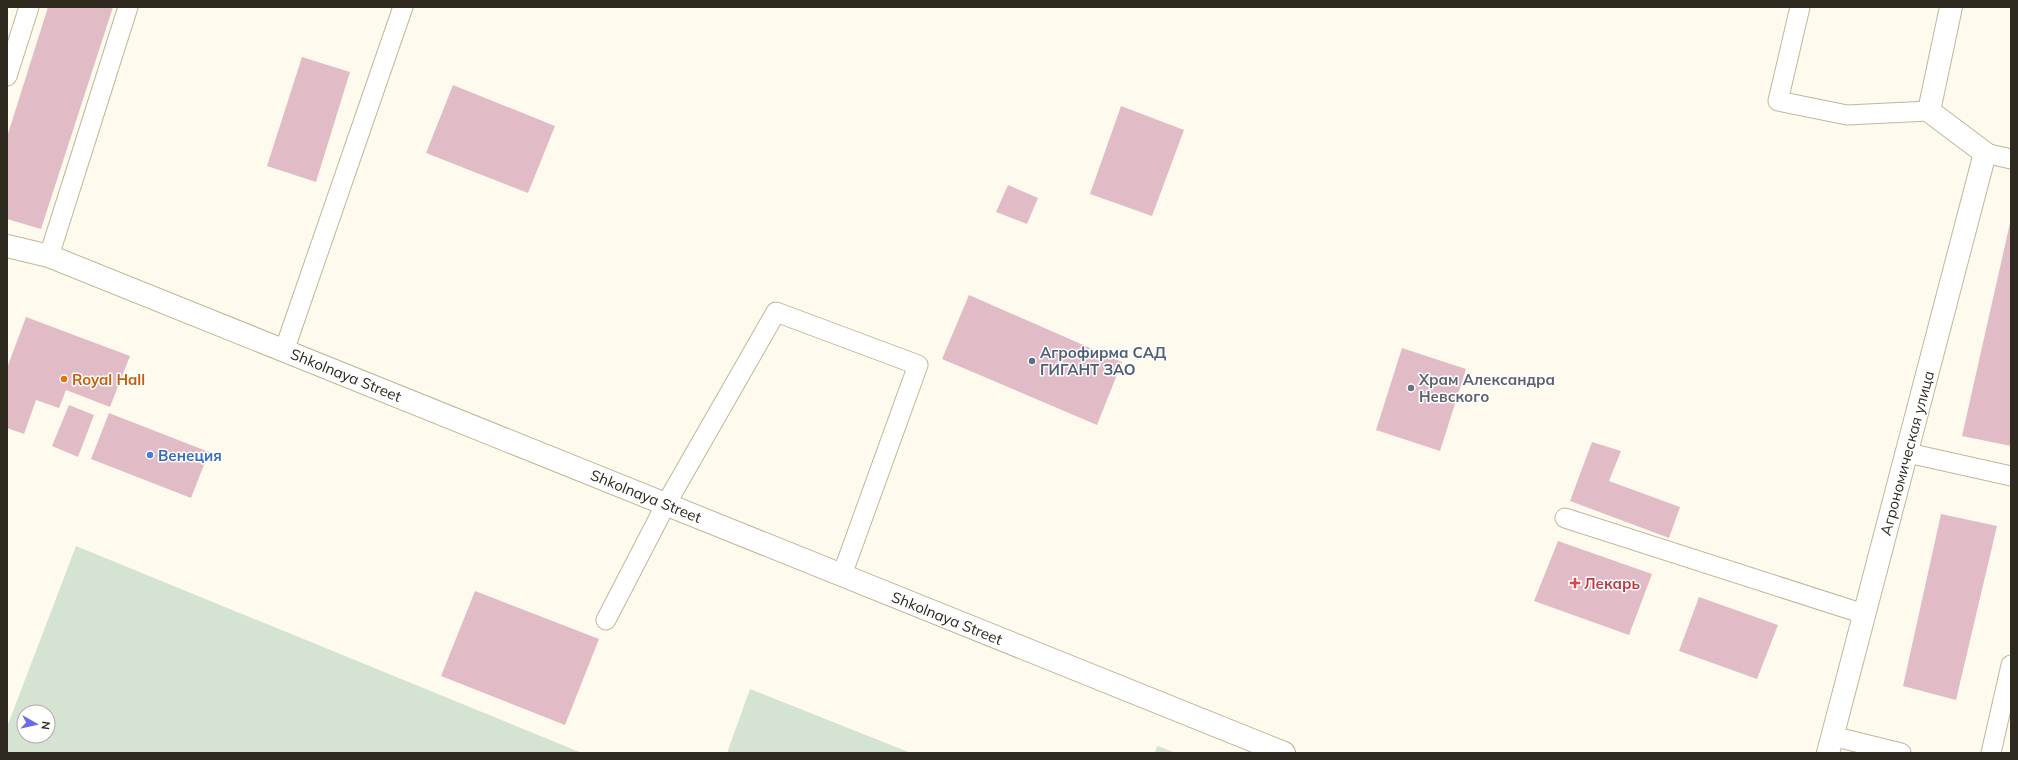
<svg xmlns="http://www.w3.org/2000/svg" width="2018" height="760" font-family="Mulish,sans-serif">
<rect width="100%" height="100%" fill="#fffaee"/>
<g fill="#d4e3d2" fill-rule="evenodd">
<path d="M 76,546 L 582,753 L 7,753 L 7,727 ZM 24,712 L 48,712 L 48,736 L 24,736 Z"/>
<path d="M 750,689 L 911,753 L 727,753 Z"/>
<path d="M 1157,746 L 1158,746 L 1176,753 L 1155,753 Z"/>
</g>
<g fill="#e1bcc7">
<path d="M 48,7 L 113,7 L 41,229 L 7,219 L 7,137 Z"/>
<path d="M 302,57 L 350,72 L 316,182 L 267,166 Z"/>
<path d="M 453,85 L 555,126 L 528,193 L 426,153 Z"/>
<path d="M 1121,106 L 1184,130 L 1152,216 L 1090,194 Z"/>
<path d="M 1008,185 L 1038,198 L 1027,224 L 996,212 Z"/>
<path d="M 2010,223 L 2011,223 L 2011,446 L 1962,436 Z"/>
<path d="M 969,295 L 1122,362 L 1097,425 L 942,359 Z"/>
<path d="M 26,317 L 130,356 L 110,407 L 66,390 L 59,408 L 36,400 L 24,434 L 7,428 L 7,368 Z"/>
<path d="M 1402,348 L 1466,369 L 1440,451 L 1376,430 Z"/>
<path d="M 69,405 L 94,415 L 78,457 L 52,446 Z"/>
<path d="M 109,413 L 209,452 L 191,498 L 91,459 Z"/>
<path d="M 1592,442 L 1621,451 L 1609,481 L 1680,507 L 1669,538 L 1570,501 Z"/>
<path d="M 1941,514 L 1997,526 L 1956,700 L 1903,686 Z"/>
<path d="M 1558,541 L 1652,574 L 1629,635 L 1534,601 Z"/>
<path d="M 475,591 L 599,639 L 565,725 L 441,676 Z"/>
<path d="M 1699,597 L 1778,625 L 1757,679 L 1679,651 Z"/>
</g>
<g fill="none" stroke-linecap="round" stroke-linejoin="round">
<g stroke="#c2b69a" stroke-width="21">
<g id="lane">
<path d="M 1800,7 L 1778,101 L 1847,115 L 1929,111"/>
<path d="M 7,76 L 29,7"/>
<path d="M 1985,153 L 2011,159"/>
<path d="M 49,256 L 128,7"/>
<path d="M 284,351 L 403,7"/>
<path d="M 1908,453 L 2011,476"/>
<path d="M 1565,518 L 1864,614"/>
<path d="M 606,620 L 666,504 L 776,312 L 918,365 L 842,575"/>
<path d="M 1832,736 L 1901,753"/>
<path d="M 1991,753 L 2011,665"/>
</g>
</g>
<g stroke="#c2b69a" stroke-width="24">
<path id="street" d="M 1828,753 L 1985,153 L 1929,111 L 1951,7"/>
</g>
<g stroke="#c2b69a" stroke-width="24">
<path id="secondary" d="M 7,246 L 49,256 L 1284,753"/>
</g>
<use href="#lane" stroke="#fff" stroke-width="19"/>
<use href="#street" stroke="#fff" stroke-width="22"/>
<use href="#secondary" stroke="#fff" stroke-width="22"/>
</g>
<circle fill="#5c6f8a" stroke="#fff" stroke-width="1.5" cx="1032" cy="361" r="4"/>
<circle fill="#e8710a" stroke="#fff" stroke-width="1.5" cx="64" cy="379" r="4"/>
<circle fill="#6b7280" stroke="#fff" stroke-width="1.5" cx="1411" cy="388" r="4"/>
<circle fill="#3f7fe0" stroke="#fff" stroke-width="1.5" cx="150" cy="455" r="4"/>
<path fill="#e0444e" stroke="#fff" stroke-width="1.5" d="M1573 577h4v4h4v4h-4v4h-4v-4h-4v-4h4z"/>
<g text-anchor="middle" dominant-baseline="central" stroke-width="3" stroke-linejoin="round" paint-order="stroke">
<g font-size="15" font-weight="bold" fill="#4e5e75" stroke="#fff" text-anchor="start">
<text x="1040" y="352">Агрофирма САД<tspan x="1040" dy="17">ГИГАНТ ЗАО</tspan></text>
</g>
<g font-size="15" fill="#2f2a1f" stroke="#fff">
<text transform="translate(346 375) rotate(22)">Shkolnaya Street</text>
<text transform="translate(1907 453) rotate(-75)">Агрономическая улица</text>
<text transform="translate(646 496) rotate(22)">Shkolnaya Street</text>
<text transform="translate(947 618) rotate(22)">Shkolnaya Street</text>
</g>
<g font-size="15" font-weight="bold" fill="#c56008" stroke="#fff" text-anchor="start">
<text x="72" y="379">Royal Hall</text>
</g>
<g font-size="15" font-weight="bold" fill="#5b616d" stroke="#fff" text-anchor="start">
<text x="1419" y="379">Храм Александра<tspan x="1419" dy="17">Невского</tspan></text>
</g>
<g font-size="15" font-weight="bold" fill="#366cbe" stroke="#fff" text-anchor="start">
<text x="158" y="455">Венеция</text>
</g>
<g font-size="15" font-weight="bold" fill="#be3a42" stroke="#fff" text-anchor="start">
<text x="1584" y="583">Лекарь</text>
</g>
</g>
<rect width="2018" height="760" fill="none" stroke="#2f2a1f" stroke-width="16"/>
<g transform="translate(36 724) rotate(98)"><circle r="19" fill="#ffffff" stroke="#acaaa5"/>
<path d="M0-3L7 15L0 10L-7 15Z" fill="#666de6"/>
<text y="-6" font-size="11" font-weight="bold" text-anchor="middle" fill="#2f2a1f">N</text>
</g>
</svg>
